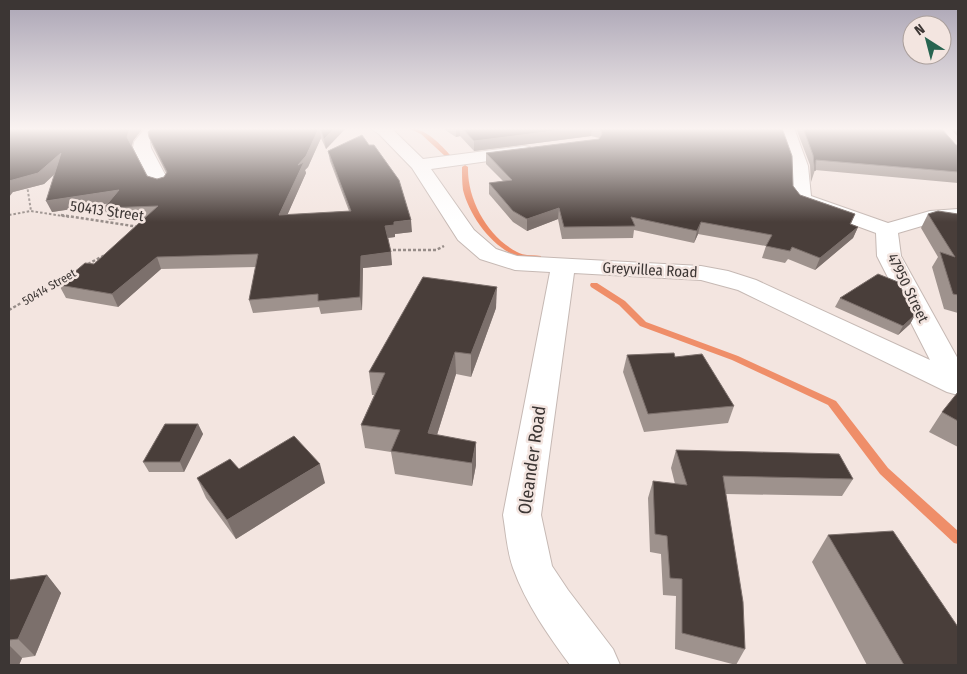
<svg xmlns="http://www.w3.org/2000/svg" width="967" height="674" font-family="'Fira Sans Condensed',sans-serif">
<rect width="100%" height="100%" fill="#f3e5e0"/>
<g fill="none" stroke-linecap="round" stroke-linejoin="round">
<g fill="#ef8e69" fill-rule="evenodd">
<path d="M 408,128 C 426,128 440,144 451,156 L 446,157 L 421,134 Z"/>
<path d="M 465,165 L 468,167 C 467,200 488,237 517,252 C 524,256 533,255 541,256 L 541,260 C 504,264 471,222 463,190 C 462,182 462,175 462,167 Z"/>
<path d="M 591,283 L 597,283 L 625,301 L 646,322 L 738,356 L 836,401 L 888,468 L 958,531 L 958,544 L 954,543 L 880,474 L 828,405 L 732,360 L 640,326 L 619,305 L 591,287 L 590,285 Z"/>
</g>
<g stroke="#c6b9b4" stroke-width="2">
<g id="minor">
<path d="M 145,128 L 161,128 L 150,142 L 151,148 L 169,182 L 167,186 L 160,188 L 153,186 L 133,148 L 134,142 Z"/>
<path d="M 370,128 L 391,128 L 423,159 L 524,146 L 530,147 L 533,151 L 530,155 L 524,156 L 431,169 L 474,230 L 496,249 L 517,256 L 701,266 L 728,271 L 756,280 L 930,360 L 877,256 L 876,233 L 797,204 L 791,196 L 790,166 L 778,128 L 794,128 L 808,166 L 811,196 L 888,223 L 930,211 L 958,209 L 958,221 L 932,223 L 898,233 L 901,256 L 958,359 L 958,395 L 947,392 L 738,290 L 701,280 L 574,273 L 541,515 L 552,566 L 568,590 L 613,649 L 620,665 L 570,665 C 548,635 526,604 513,568 C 507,551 506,533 503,515 L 550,272 L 515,270 L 480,259 L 458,240 L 412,168 L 379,134 Z"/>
</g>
</g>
<g stroke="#978d89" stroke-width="2" stroke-dasharray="2.5 2" stroke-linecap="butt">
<path d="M 27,185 L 31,211"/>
<path d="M 9,215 L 31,211 L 69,217"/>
</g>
<g stroke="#978d89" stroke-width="2.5" stroke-dasharray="3 2" stroke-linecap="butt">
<path d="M 61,215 L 139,227"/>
<path d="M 388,250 L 436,250 L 444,246"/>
<path d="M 88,264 L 105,255"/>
<path d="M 9,310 L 77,271"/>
</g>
<use href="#minor" fill="#fff" fill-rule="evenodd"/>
</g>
<g fill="#9e928d">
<path d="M 9,128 L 143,128 L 133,141 L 132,146 L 147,176 L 157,179 L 164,177 L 166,173 L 153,147 L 149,137 L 152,128 L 346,128 L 326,149 L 321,138 L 308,167 L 305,170 L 306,173 L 287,215 L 349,211 L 330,161 L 328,151 L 412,232 L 395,234 L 395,237 L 388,238 L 392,265 L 363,268 L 362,310 L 321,314 L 319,307 L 253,313 L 249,300 L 256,267 L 161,269 L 118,307 L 66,298 L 59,285 L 94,264 L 144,218 L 109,220 L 104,208 L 107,204 L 52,212 L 55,174 L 44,184 L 13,192 Z"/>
<path d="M 442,128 L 782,128 L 793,186 L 800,195 L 855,214 L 851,224 L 858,227 L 853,238 L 815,270 L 788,259 L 785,263 L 762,258 L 766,246 L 698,234 L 694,243 L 634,230 L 633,238 L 562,239 L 558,219 L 527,231 L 513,222 L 489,194 L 489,183 L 503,181 L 486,164 L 486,153 L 599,139 L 599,138 L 591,136 L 474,151 L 460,136 L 456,137 Z"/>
<path d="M 796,128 L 941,128 L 956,145 L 958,145 L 958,183 L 815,170 L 811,182 L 810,165 Z"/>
<path d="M 950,128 L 958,128 L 958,137 Z"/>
<path d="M 928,214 L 958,214 L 958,313 L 944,309 L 932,267 L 938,257 L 921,228 Z"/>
<path d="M 840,298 L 915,315 L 910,324 L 898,335 L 835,307 Z"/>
<path d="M 496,308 L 471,377 L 456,374 L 437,435 L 476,465 L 472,486 L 395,474 L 391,452 L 365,448 L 361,425 L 374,395 L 372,395 L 369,372 Z"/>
<path d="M 627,355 L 675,357 L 734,406 L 728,423 L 644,432 L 623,372 Z"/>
<path d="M 958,392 L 958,447 L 929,432 L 942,412 Z"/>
<path d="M 198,424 L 203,434 L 184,472 L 149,472 L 143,462 Z"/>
<path d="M 676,450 L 853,479 L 842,496 L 726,494 L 745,649 L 736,665 L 675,649 L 676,596 L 663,595 L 661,554 L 650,552 L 648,498 L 653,481 L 675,484 L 671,468 Z"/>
<path d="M 239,469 L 325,483 L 236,539 L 206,498 L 197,478 Z"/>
<path d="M 828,535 L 958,665 L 867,665 L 812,562 Z"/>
<path d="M 47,575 L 61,593 L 35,656 L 22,658 L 19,665 L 9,665 L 9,580 Z"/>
</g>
<g fill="#7c706c">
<path d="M 131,128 L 143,128 L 133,141 L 131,148 L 127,137 L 129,131 Z"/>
<path d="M 320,128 L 321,138 L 308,167 L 305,170 L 306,173 L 282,227 L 279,215 L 298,165 Z"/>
<path d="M 335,128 L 346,128 L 326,149 L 324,139 Z"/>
<path d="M 456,128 L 460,128 L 460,136 L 456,137 Z"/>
<path d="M 578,128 L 592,128 L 591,136 L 474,151 L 474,141 Z"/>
<path d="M 61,153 L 66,163 L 44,184 L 13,192 L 9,197 L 9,181 Z"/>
<path d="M 119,190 L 123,201 L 52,212 L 46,201 Z"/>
<path d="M 559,208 L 558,219 L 527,231 L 527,219 Z"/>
<path d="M 411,220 L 412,232 L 395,234 L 395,237 L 386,238 L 385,226 L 394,222 Z"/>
<path d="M 701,222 L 698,234 L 694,243 L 697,231 Z"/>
<path d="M 858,227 L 853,238 L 815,270 L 820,258 Z"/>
<path d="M 391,252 L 392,265 L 363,268 L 362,310 L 360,297 L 361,256 Z"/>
<path d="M 157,257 L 161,269 L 118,307 L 112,294 Z"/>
<path d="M 497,287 L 496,308 L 471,377 L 471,354 Z"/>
<path d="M 915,315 L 910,324 L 898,335 L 903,326 Z"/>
<path d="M 455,352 L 456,374 L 430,457 L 428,433 Z"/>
<path d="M 198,424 L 203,434 L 184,472 L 180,462 Z"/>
<path d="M 476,442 L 476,465 L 472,486 L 472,463 Z"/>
<path d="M 320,464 L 325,483 L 236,539 L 227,520 Z"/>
<path d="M 47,575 L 61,593 L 35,656 L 18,639 Z"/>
<path d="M 9,645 L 22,658 L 19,665 L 9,665 Z"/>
</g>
<g fill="#493e3a" stroke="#7c706c">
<path d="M 9,128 L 131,128 L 129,131 L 127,137 L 147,176 L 157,179 L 164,177 L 167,172 L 149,137 L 148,132 L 152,128 L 319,128 L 306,156 L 298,165 L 304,162 L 279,215 L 351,211 L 328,151 L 362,135 L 369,145 L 374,145 L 399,180 L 411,220 L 394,222 L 394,225 L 385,226 L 391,252 L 361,256 L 360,297 L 318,301 L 318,294 L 249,300 L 258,254 L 157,257 L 112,294 L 59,285 L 85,263 L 94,264 L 158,206 L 104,208 L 119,190 L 46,201 L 61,153 L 38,173 L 9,181 Z"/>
<path d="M 320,128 L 335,128 L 324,139 Z"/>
<path d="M 462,128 L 578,128 L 474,141 Z"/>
<path d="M 598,128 L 782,128 L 792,156 L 793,186 L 800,195 L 855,214 L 850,224 L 858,227 L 820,258 L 792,247 L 790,251 L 766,246 L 772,235 L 701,222 L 697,231 L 631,217 L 635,226 L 564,227 L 559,208 L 527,219 L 513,211 L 489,183 L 512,180 L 486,153 L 599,139 L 602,134 L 600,128 Z"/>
<path d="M 803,128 L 941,128 L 956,145 L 958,145 L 958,172 L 816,160 L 815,171 L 813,155 Z"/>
<path d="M 938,211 L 958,214 L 958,295 L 953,294 L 940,252 L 955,257 L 928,214 Z"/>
<path d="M 878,274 L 898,282 L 915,315 L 903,326 L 840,298 Z"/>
<path d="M 423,277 L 497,287 L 471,354 L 455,352 L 428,433 L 476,442 L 472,463 L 391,451 L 400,430 L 361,425 L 385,373 L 369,372 Z"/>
<path d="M 674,353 L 675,357 L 702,354 L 734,406 L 648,414 L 627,355 Z"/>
<path d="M 958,392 L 958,421 L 942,412 Z"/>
<path d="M 165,424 L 198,424 L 180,462 L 143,462 Z"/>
<path d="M 294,436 L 320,464 L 227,520 L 197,478 L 230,459 L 239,469 Z"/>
<path d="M 676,450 L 839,454 L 853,479 L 723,476 L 743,602 L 745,649 L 682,633 L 682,579 L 670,578 L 667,536 L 655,534 L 653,481 L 687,485 Z"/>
<path d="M 893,531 L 958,627 L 958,665 L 904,665 L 828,535 Z"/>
<path d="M 47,575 L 18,639 L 9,640 L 9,580 Z"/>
</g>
<linearGradient id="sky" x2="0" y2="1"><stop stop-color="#aba5b5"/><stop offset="0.58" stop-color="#faf3f1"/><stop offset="1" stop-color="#faf3f1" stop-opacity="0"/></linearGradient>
<rect width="967" height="222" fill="url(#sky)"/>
<g text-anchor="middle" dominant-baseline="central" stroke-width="5" stroke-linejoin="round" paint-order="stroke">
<g font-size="12" fill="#3c3634" stroke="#f3e5e0">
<text transform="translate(49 287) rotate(-30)">50414 Street</text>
</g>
<g font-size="15" fill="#3c3634" stroke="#f3e5e0">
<text transform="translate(107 211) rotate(8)">50413 Street</text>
<text transform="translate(650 270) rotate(3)">Greyvillea Road</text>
<text transform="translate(908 288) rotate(64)">47950 Street</text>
</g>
<g font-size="18" fill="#3c3634" stroke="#f3e5e0">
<text transform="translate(532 460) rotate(-82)">Oleander Road</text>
</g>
</g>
<rect width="967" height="674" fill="none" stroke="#3c3634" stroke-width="20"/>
<g transform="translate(927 40) rotate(324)"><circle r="24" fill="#f3e5e0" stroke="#aa9f9b"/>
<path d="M0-4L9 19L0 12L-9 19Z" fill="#276450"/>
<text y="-8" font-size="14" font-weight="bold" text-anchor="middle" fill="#3c3634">N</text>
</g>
</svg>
